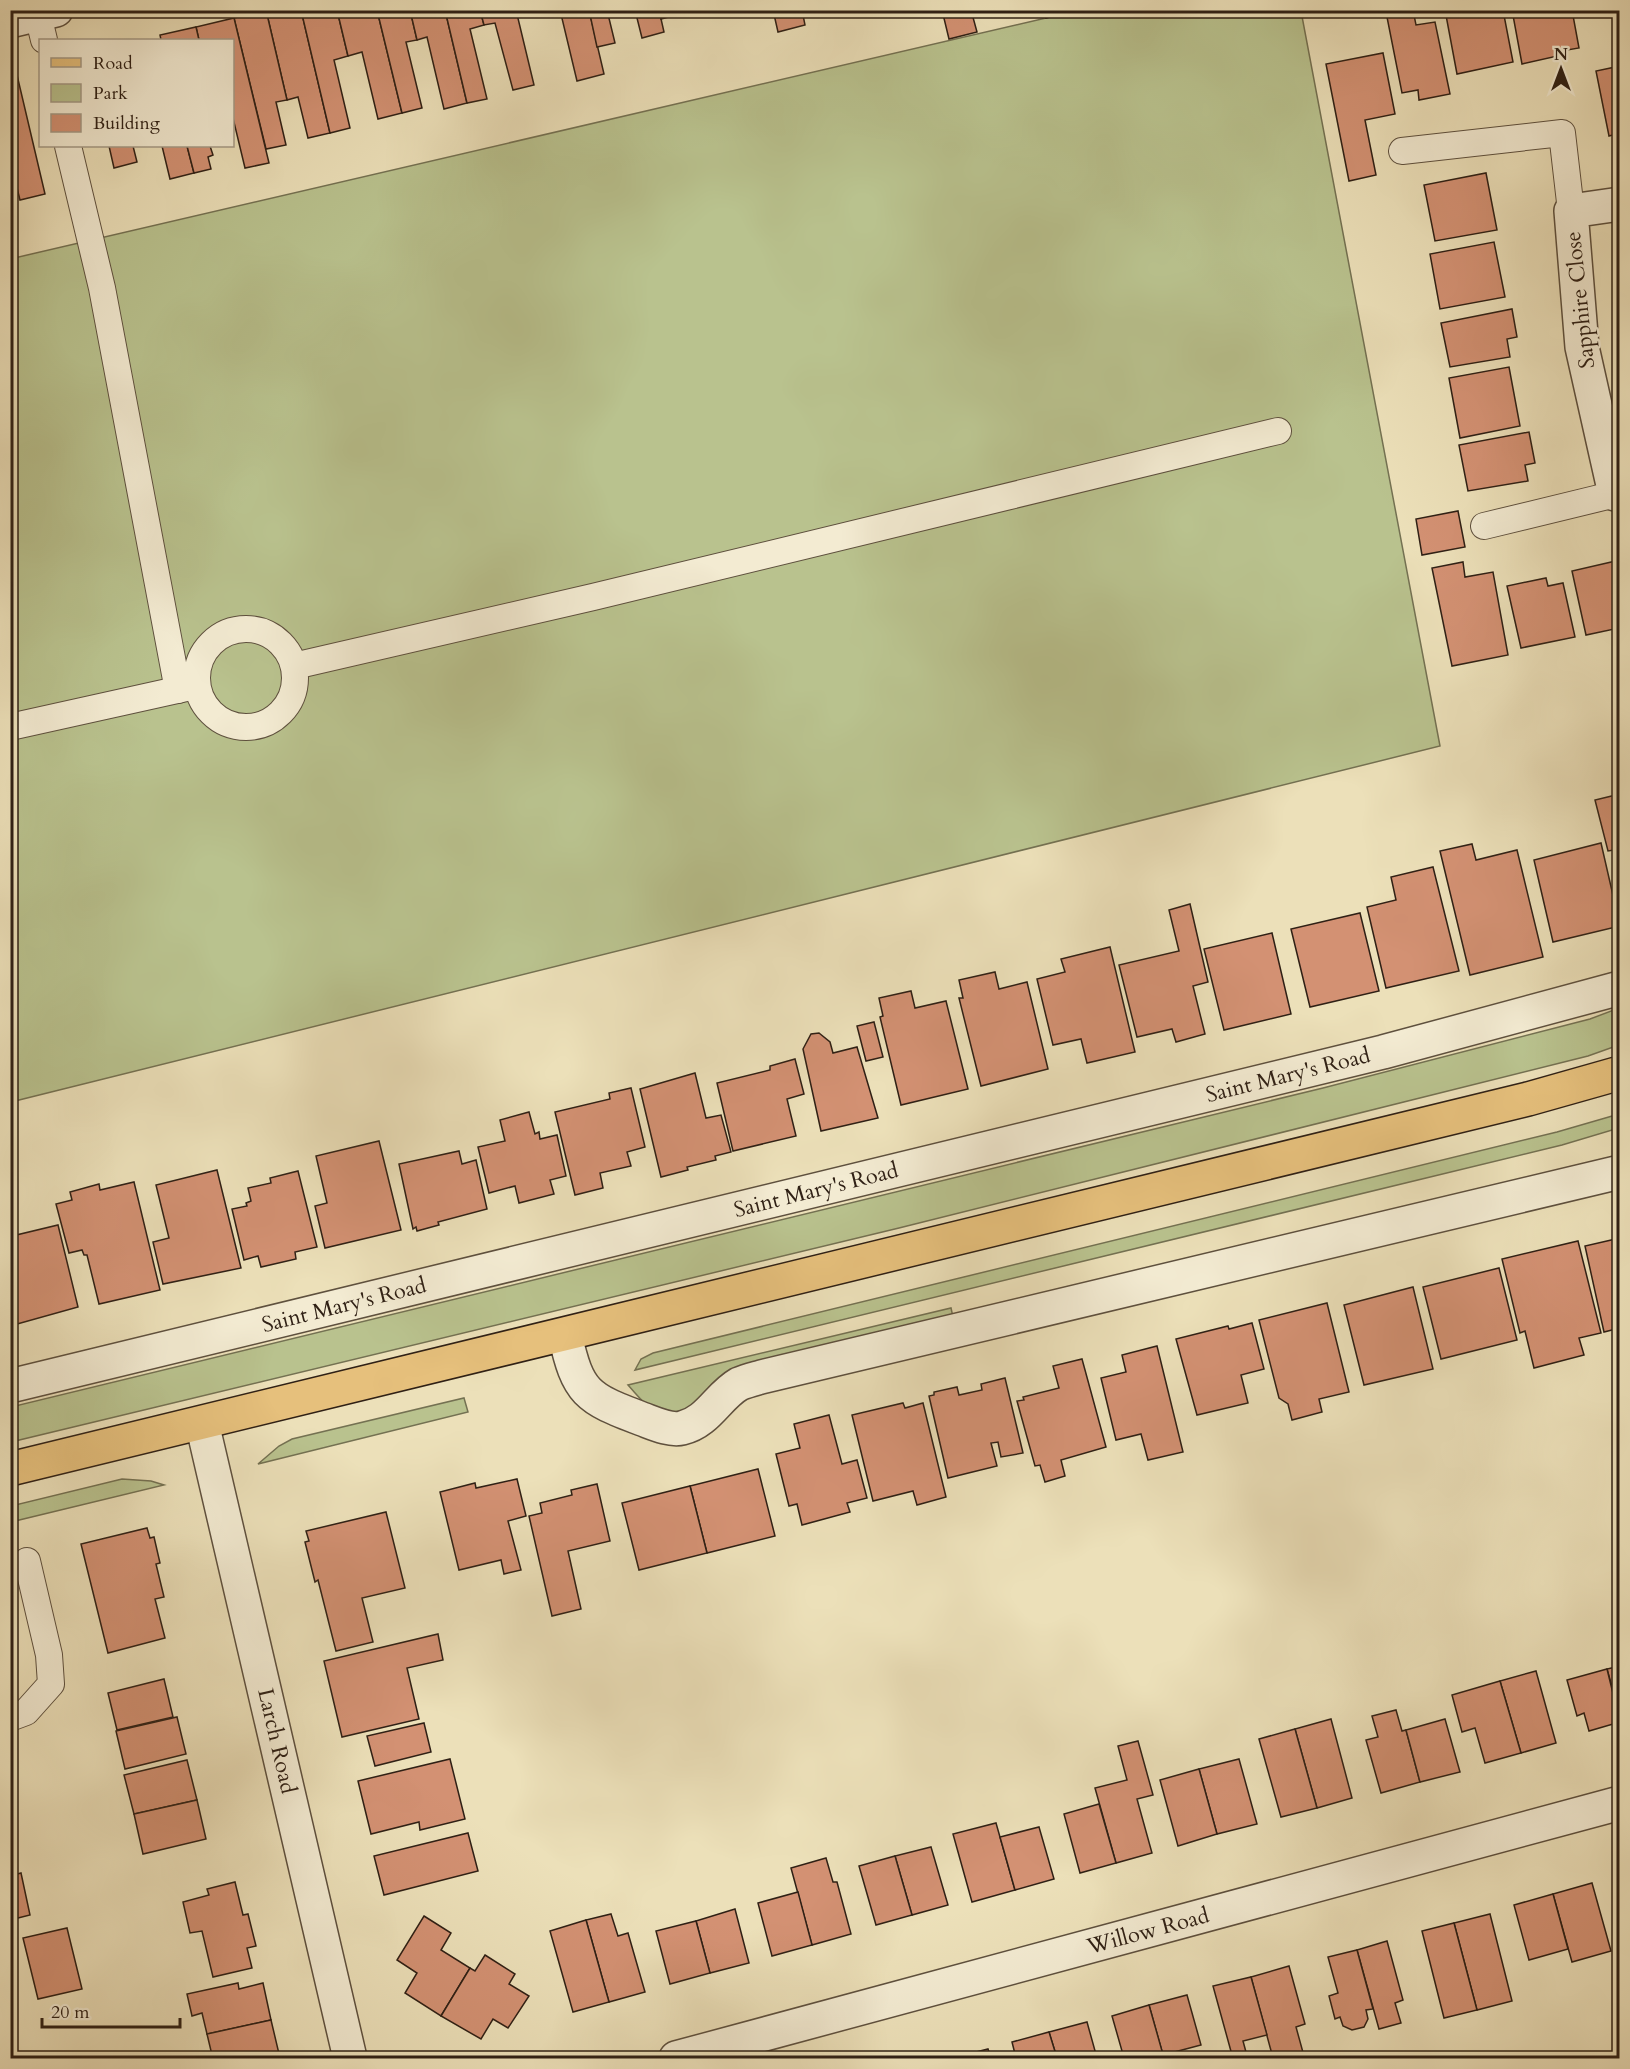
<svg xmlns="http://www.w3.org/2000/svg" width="1630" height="2069" font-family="Cardo,serif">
<rect width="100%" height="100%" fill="#ece0b9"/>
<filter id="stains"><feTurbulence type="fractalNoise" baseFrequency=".00333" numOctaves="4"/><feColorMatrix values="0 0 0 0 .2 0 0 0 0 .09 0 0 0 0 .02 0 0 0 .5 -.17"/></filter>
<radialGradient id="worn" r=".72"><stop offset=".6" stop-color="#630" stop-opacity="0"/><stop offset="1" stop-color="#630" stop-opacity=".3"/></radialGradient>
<g fill="#b9c28e" stroke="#747152" stroke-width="1.5">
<path d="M 1076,11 L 1301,11 L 1440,746 L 11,1102 L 10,259 Z"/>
<path d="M 1619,1008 L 1619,1045 L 1588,1056 L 899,1228 L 11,1442 L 11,1407 L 1323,1088 L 1590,1019 Z"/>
<path d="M 1619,1114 L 1619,1128 L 1562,1145 L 635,1370 L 641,1359 L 653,1353 L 1557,1132 Z"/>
<path d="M 951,1308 L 953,1317 L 681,1411 C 650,1415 647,1406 628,1385 Z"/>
<path d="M 464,1398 L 468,1412 L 258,1464 L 279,1446 L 292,1439 Z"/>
<path d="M 122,1479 L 151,1481 L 164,1485 L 11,1522 L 11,1506 Z"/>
</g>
<g fill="#d39173" stroke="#2f2015" stroke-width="1.5">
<path d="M 266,10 L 301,10 L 330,133 L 308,138 L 298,97 L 287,100 Z"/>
<path d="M 266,10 L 287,100 L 276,102 L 286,145 L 266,149 L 234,18 Z"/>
<path d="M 301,10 L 337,10 L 348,56 L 334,60 L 350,128 L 330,133 Z"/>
<path d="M 337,10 L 377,10 L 402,113 L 378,119 L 362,52 L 348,56 Z"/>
<path d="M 377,10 L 410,10 L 417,40 L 406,42 L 422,108 L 402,113 Z"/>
<path d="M 410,10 L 445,10 L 467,103 L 444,109 L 427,37 L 417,40 Z"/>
<path d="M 445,10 L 480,10 L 484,25 L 470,29 L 487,99 L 467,103 Z"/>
<path d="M 480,10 L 516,10 L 534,85 L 513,90 L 495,23 L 484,25 Z"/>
<path d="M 520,10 L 549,10 L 522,17 Z"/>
<path d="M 560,10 L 589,10 L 604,74 L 577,81 Z"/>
<path d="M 589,10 L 607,10 L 615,43 L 597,47 Z"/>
<path d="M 635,10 L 659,10 L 664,32 L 642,38 Z"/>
<path d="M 659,10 L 679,10 L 680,14 L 661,19 Z"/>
<path d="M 773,10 L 802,10 L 805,25 L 778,32 Z"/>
<path d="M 942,10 L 971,10 L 977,32 L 949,39 Z"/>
<path d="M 1045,10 L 1077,10 L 1046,18 Z"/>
<path d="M 1396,10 L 1413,10 L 1416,25 L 1435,22 L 1450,94 L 1419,100 L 1418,90 L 1402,93 L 1386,12 Z"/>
<path d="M 1445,10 L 1503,10 L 1513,62 L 1457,74 Z"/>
<path d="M 1512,10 L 1572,10 L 1579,48 L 1561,51 L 1562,55 L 1522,64 Z"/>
<path d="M 234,18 L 269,163 L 245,168 L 232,114 L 232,40 L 199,40 L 196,27 Z"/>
<path d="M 196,27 L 199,40 L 161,40 L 160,35 Z"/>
<path d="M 1383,53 L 1395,114 L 1365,120 L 1376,175 L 1349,181 L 1326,64 Z"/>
<path d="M 1620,66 L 1620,133 L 1609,136 L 1596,71 Z"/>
<path d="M 17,75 L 45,194 L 20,200 L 10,160 L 10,77 Z"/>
<path d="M 109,146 L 133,146 L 137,162 L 114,168 Z"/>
<path d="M 162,146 L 187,146 L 194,173 L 170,179 Z"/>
<path d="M 187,146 L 210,146 L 213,155 L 208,157 L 211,169 L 194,173 Z"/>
<path d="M 1486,173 L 1497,230 L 1435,241 L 1424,185 Z"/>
<path d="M 1494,242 L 1505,297 L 1440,309 L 1430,254 Z"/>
<path d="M 1512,309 L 1517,337 L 1507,339 L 1510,357 L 1450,367 L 1441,323 Z"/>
<path d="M 1509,367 L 1520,426 L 1460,438 L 1449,378 Z"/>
<path d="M 1529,432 L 1535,463 L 1525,465 L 1528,481 L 1468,491 L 1459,445 Z"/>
<path d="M 1458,511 L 1465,547 L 1422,555 L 1416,519 Z"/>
<path d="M 1620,560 L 1620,631 L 1615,632 L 1614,629 L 1586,635 L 1572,571 Z"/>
<path d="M 1463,562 L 1465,577 L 1493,572 L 1508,655 L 1452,666 L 1432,568 Z"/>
<path d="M 1546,578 L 1548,586 L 1563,583 L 1575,637 L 1521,648 L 1507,586 Z"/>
<path d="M 1616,795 L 1620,810 L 1620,849 L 1608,851 L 1595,800 Z"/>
<path d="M 1601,843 L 1620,926 L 1553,942 L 1534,860 Z"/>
<path d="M 1472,844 L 1476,860 L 1517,850 L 1543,957 L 1470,975 L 1440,851 Z"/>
<path d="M 1433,867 L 1459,971 L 1386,988 L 1367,907 L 1396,900 L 1391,877 Z"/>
<path d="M 1190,904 L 1208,982 L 1193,986 L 1205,1034 L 1176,1042 L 1172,1029 L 1137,1037 L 1119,965 L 1179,951 L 1169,910 Z"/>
<path d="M 1360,913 L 1379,991 L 1310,1007 L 1291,929 Z"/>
<path d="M 1272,933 L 1291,1014 L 1224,1030 L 1204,949 Z"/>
<path d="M 1110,947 L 1135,1052 L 1087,1063 L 1081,1039 L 1053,1045 L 1037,979 L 1065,972 L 1061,959 Z"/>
<path d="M 995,972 L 999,989 L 1027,982 L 1048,1069 L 981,1086 L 959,998 L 963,998 L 959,980 Z"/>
<path d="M 911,991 L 915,1008 L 946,1001 L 968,1089 L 901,1105 L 880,1017 L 883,1016 L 879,998 Z"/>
<path d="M 874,1022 L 883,1057 L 866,1061 L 857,1026 Z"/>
<path d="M 819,1033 L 830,1042 L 833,1053 L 857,1047 L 878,1118 L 821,1131 L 803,1049 L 811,1034 Z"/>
<path d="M 795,1059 L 804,1094 L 787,1099 L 796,1136 L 733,1151 L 717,1083 L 770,1070 L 770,1066 Z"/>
<path d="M 695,1073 L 706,1118 L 721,1115 L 731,1152 L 715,1156 L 716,1160 L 687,1167 L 688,1170 L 661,1177 L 640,1089 Z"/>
<path d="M 631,1088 L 645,1147 L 627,1152 L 631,1166 L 600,1173 L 603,1188 L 575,1195 L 555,1112 L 610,1099 L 609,1093 Z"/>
<path d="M 529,1112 L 535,1134 L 539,1132 L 540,1139 L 557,1135 L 566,1176 L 550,1180 L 554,1194 L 519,1203 L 515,1186 L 489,1193 L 478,1147 L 505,1141 L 500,1120 Z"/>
<path d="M 379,1141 L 401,1230 L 325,1248 L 315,1206 L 327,1203 L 316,1156 Z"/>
<path d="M 459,1151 L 462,1164 L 476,1160 L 487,1209 L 438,1222 L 439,1225 L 417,1231 L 416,1227 L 413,1229 L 399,1164 Z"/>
<path d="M 217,1170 L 241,1268 L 163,1284 L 153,1242 L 169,1238 L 156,1185 Z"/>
<path d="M 298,1171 L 317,1247 L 295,1252 L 296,1259 L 261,1267 L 258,1256 L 244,1260 L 232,1209 L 247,1206 L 246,1203 L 251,1201 L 248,1188 L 271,1183 L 270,1178 Z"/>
<path d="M 134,1182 L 160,1290 L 99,1304 L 87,1255 L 84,1255 L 82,1250 L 69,1253 L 56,1204 L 72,1200 L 70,1192 L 99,1184 L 100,1190 Z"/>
<path d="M 58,1225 L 78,1307 L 10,1326 L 10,1228 L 12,1236 Z"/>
<path d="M 1620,1238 L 1620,1328 L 1604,1332 L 1585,1246 Z"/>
<path d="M 1578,1241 L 1601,1333 L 1579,1338 L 1584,1355 L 1534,1368 L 1525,1331 L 1520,1333 L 1502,1259 Z"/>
<path d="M 1499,1268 L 1517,1340 L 1441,1359 L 1423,1287 Z"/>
<path d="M 1413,1287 L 1433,1369 L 1364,1385 L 1344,1305 Z"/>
<path d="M 1327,1303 L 1349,1392 L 1319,1399 L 1322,1412 L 1292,1420 L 1288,1404 L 1279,1398 L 1259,1320 Z"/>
<path d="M 1252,1323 L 1264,1369 L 1241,1375 L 1248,1403 L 1197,1415 L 1176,1339 L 1228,1326 L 1229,1329 Z"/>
<path d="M 1157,1346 L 1183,1452 L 1148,1460 L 1141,1434 L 1116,1440 L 1101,1378 L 1126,1372 L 1122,1355 Z"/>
<path d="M 1082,1359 L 1106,1447 L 1061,1460 L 1065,1476 L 1045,1482 L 1040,1465 L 1035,1466 L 1017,1401 L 1024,1400 L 1023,1397 L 1059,1388 L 1053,1366 Z"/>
<path d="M 1005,1378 L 1023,1453 L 1001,1457 L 998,1442 L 991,1443 L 997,1466 L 948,1478 L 929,1396 L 934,1395 L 934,1392 L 957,1387 L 959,1395 L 982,1390 L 981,1384 Z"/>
<path d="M 903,1403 L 905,1408 L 923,1403 L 946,1497 L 917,1505 L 913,1491 L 873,1501 L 852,1415 Z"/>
<path d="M 829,1415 L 842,1464 L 857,1460 L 867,1498 L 847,1503 L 850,1512 L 802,1525 L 797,1504 L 789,1506 L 776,1454 L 800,1448 L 794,1424 Z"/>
<path d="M 758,1469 L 775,1536 L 707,1553 L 690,1486 Z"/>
<path d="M 517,1479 L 526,1516 L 508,1521 L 521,1570 L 504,1574 L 501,1560 L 459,1570 L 440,1492 L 475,1483 L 476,1488 Z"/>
<path d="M 597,1484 L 610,1541 L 568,1551 L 581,1609 L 552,1616 L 529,1516 L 542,1513 L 540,1503 L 572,1495 L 571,1490 Z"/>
<path d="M 690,1486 L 707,1553 L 639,1570 L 622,1503 Z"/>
<path d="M 386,1512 L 405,1588 L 362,1598 L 373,1642 L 336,1651 L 318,1580 L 315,1582 L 305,1542 L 309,1541 L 306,1531 Z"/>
<path d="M 147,1528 L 150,1538 L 154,1537 L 160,1563 L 156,1564 L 164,1597 L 155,1599 L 165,1638 L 108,1653 L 81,1544 Z"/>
<path d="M 438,1634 L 443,1660 L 407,1668 L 419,1719 L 342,1737 L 324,1661 Z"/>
<path d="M 1620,1666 L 1620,1715 L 1607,1669 Z"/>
<path d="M 1607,1669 L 1620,1722 L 1589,1731 L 1584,1713 L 1577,1716 L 1567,1680 Z"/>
<path d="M 1536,1671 L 1556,1743 L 1521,1753 L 1500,1681 Z"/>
<path d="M 164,1679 L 173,1717 L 117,1730 L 108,1693 Z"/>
<path d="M 1500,1681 L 1521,1753 L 1485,1763 L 1475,1728 L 1462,1732 L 1452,1695 Z"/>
<path d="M 1396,1710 L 1402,1731 L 1406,1730 L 1420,1782 L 1381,1793 L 1366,1740 L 1378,1737 L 1372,1716 Z"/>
<path d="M 177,1717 L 186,1754 L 125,1769 L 116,1731 Z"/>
<path d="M 1331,1719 L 1352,1798 L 1317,1808 L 1295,1729 Z"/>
<path d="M 1445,1719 L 1460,1772 L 1420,1782 L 1406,1730 Z"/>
<path d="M 424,1723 L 431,1752 L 375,1766 L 367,1736 Z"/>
<path d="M 1295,1729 L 1317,1808 L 1281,1817 L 1259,1739 Z"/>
<path d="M 1138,1741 L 1153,1795 L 1137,1799 L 1152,1853 L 1116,1863 L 1095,1788 L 1127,1780 L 1118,1746 Z"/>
<path d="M 450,1759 L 465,1819 L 420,1830 L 419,1822 L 371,1834 L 358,1781 Z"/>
<path d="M 1239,1759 L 1257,1824 L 1217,1834 L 1199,1769 Z"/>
<path d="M 187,1760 L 197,1800 L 134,1814 L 124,1775 Z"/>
<path d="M 1199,1769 L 1217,1834 L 1178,1846 L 1160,1780 Z"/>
<path d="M 197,1800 L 206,1839 L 143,1854 L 134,1814 Z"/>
<path d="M 1099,1804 L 1116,1863 L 1080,1873 L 1064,1814 Z"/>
<path d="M 996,1823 L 1015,1890 L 972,1902 L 953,1834 Z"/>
<path d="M 1039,1827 L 1054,1879 L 1015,1890 L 1000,1837 Z"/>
<path d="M 468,1833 L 478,1871 L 384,1895 L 374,1856 Z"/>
<path d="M 931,1847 L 948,1905 L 912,1915 L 895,1856 Z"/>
<path d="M 895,1856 L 912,1915 L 876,1925 L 859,1866 Z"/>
<path d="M 826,1858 L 833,1882 L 837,1882 L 851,1934 L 812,1945 L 791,1868 Z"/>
<path d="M 21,1873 L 30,1915 L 10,1920 L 10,1876 Z"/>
<path d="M 235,1882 L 243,1915 L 248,1914 L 256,1946 L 247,1948 L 252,1968 L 213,1977 L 202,1931 L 190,1933 L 183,1902 L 209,1895 L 207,1889 Z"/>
<path d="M 1592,1883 L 1611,1951 L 1572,1962 L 1553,1894 Z"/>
<path d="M 798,1892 L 812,1945 L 772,1956 L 758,1903 Z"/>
<path d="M 1553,1894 L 1568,1949 L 1529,1960 L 1514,1905 Z"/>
<path d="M 735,1909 L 749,1963 L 710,1973 L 696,1921 Z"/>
<path d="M 611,1914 L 618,1936 L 628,1933 L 645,1992 L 609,2002 L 586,1920 Z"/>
<path d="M 1490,1914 L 1512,2001 L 1477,2010 L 1454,1923 Z"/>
<path d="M 424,1916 L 451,1933 L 441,1950 L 470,1968 L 441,2016 L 405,1993 L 417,1973 L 397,1960 Z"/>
<path d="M 586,1920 L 609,2002 L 573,2012 L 550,1931 Z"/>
<path d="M 696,1921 L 710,1973 L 670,1984 L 656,1931 Z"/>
<path d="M 1454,1923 L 1477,2010 L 1444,2018 L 1422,1931 Z"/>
<path d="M 67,1928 L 82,1989 L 38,1999 L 23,1938 Z"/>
<path d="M 1387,1941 L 1403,2000 L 1395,2003 L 1401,2023 L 1379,2029 L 1357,1950 Z"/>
<path d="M 1357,1950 L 1373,2009 L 1366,2010 L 1368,2019 L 1364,2027 L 1352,2030 L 1343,2026 L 1340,2017 L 1335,2019 L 1329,1996 L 1338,1993 L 1328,1957 Z"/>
<path d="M 485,1955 L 515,1974 L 509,1984 L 529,1996 L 508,2028 L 493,2019 L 481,2039 L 441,2016 L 470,1968 L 475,1971 Z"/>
<path d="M 1289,1966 L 1305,2024 L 1296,2027 L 1304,2056 L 1273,2058 L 1251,1977 Z"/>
<path d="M 1251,1977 L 1267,2035 L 1243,2041 L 1246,2052 L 1232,2055 L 1213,1986 Z"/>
<path d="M 238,1983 L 239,1989 L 263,1983 L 271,2020 L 207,2034 L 202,2013 L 192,2016 L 187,1994 Z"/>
<path d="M 1187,1995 L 1201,2045 L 1163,2055 L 1149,2005 Z"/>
<path d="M 1149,2005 L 1164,2058 L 1124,2058 L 1112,2016 Z"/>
<path d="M 271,2020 L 280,2058 L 201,2058 L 212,2055 L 207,2034 Z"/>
<path d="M 1087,2022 L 1097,2058 L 1057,2058 L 1049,2032 Z"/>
<path d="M 1049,2032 L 1057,2058 L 1016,2058 L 1012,2042 Z"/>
<path d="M 988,2049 L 991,2058 L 953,2058 Z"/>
</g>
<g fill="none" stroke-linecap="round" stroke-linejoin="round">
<g stroke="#5e503e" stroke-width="28">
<g id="service">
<path d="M 38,15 L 44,40"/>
<path d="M 68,146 L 102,288 L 178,690"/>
<path d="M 1402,151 L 1562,133 L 1571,211"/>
<path d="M 1484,526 L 1620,493"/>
<circle cx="246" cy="678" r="49"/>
<path d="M 294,666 L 593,597 L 1278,431"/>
<path d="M 10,727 L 195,686"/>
<path d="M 10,1718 L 26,1712 L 51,1684 L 49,1655 L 27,1561"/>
</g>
</g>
<g stroke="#5e503e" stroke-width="36">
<g id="minor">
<path d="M 10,21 L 56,10"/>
<path d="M 1615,494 L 1582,347 L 1571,211 L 1620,204"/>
<path d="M 565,1335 C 578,1393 586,1398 642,1419 C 653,1423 670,1431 682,1428 C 708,1422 718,1396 739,1384 C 746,1381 754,1379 761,1377 L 1620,1172"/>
<path d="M 10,1386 L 1383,1052 L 1620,988"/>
<path d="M 202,1423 L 350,2058"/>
<path d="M 676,2058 L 1620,1803"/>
</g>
</g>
<g stroke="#2f2015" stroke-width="36">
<path id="primary" d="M 10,1469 L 1528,1099 L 1620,1073"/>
</g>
<use href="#service" stroke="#f3ebd2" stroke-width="26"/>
<use href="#minor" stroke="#f3ebd2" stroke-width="33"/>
<use href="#primary" stroke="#e6c07c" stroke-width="33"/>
</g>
<g text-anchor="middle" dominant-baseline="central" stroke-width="4.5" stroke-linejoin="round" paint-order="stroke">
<g font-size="22" fill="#2f2015" stroke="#f3ebd2">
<text transform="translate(1580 300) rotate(-96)">Sapphire Close</text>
<text transform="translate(1288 1075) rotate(-14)">Saint Mary's Road</text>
<text transform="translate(816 1190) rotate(-14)">Saint Mary's Road</text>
<text transform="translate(344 1305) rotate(-14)">Saint Mary's Road</text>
<text transform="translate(277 1741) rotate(77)">Larch Road</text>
<text transform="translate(1148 1931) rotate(-15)">Willow Road</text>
</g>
</g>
<rect width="1630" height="2069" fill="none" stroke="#ece0b9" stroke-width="36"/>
<rect x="12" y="12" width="1606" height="2045" fill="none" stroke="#2f2015" stroke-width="3"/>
<rect x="18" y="18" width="1594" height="2033" fill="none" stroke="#2f2015" stroke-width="1.5"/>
<rect x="39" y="39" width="195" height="108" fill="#f3ebd2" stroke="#a59a86" stroke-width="1.5"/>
<rect x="51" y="58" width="30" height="9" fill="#e6c07c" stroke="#a59a86" stroke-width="1.5"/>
<text x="93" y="69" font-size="18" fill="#2f2015">Road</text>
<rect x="51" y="84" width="30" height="18" fill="#b9c28e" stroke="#a59a86" stroke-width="1.5"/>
<text x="93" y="99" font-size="18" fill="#2f2015">Park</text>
<rect x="51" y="114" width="30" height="18" fill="#d39173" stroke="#a59a86" stroke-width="1.5"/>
<text x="93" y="129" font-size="18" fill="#2f2015">Building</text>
<g transform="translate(1561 69)" stroke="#f3ebd2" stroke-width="4.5" paint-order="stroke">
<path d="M0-4.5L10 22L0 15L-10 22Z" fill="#2f2015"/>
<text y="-9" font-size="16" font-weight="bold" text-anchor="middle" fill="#2f2015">N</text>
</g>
<path d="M42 2018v9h138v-9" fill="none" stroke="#2f2015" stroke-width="3"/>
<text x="51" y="2018" font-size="18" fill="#2f2015" stroke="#f3ebd2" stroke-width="4.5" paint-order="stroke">20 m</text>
<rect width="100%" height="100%" filter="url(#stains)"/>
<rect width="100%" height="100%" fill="url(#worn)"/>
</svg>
